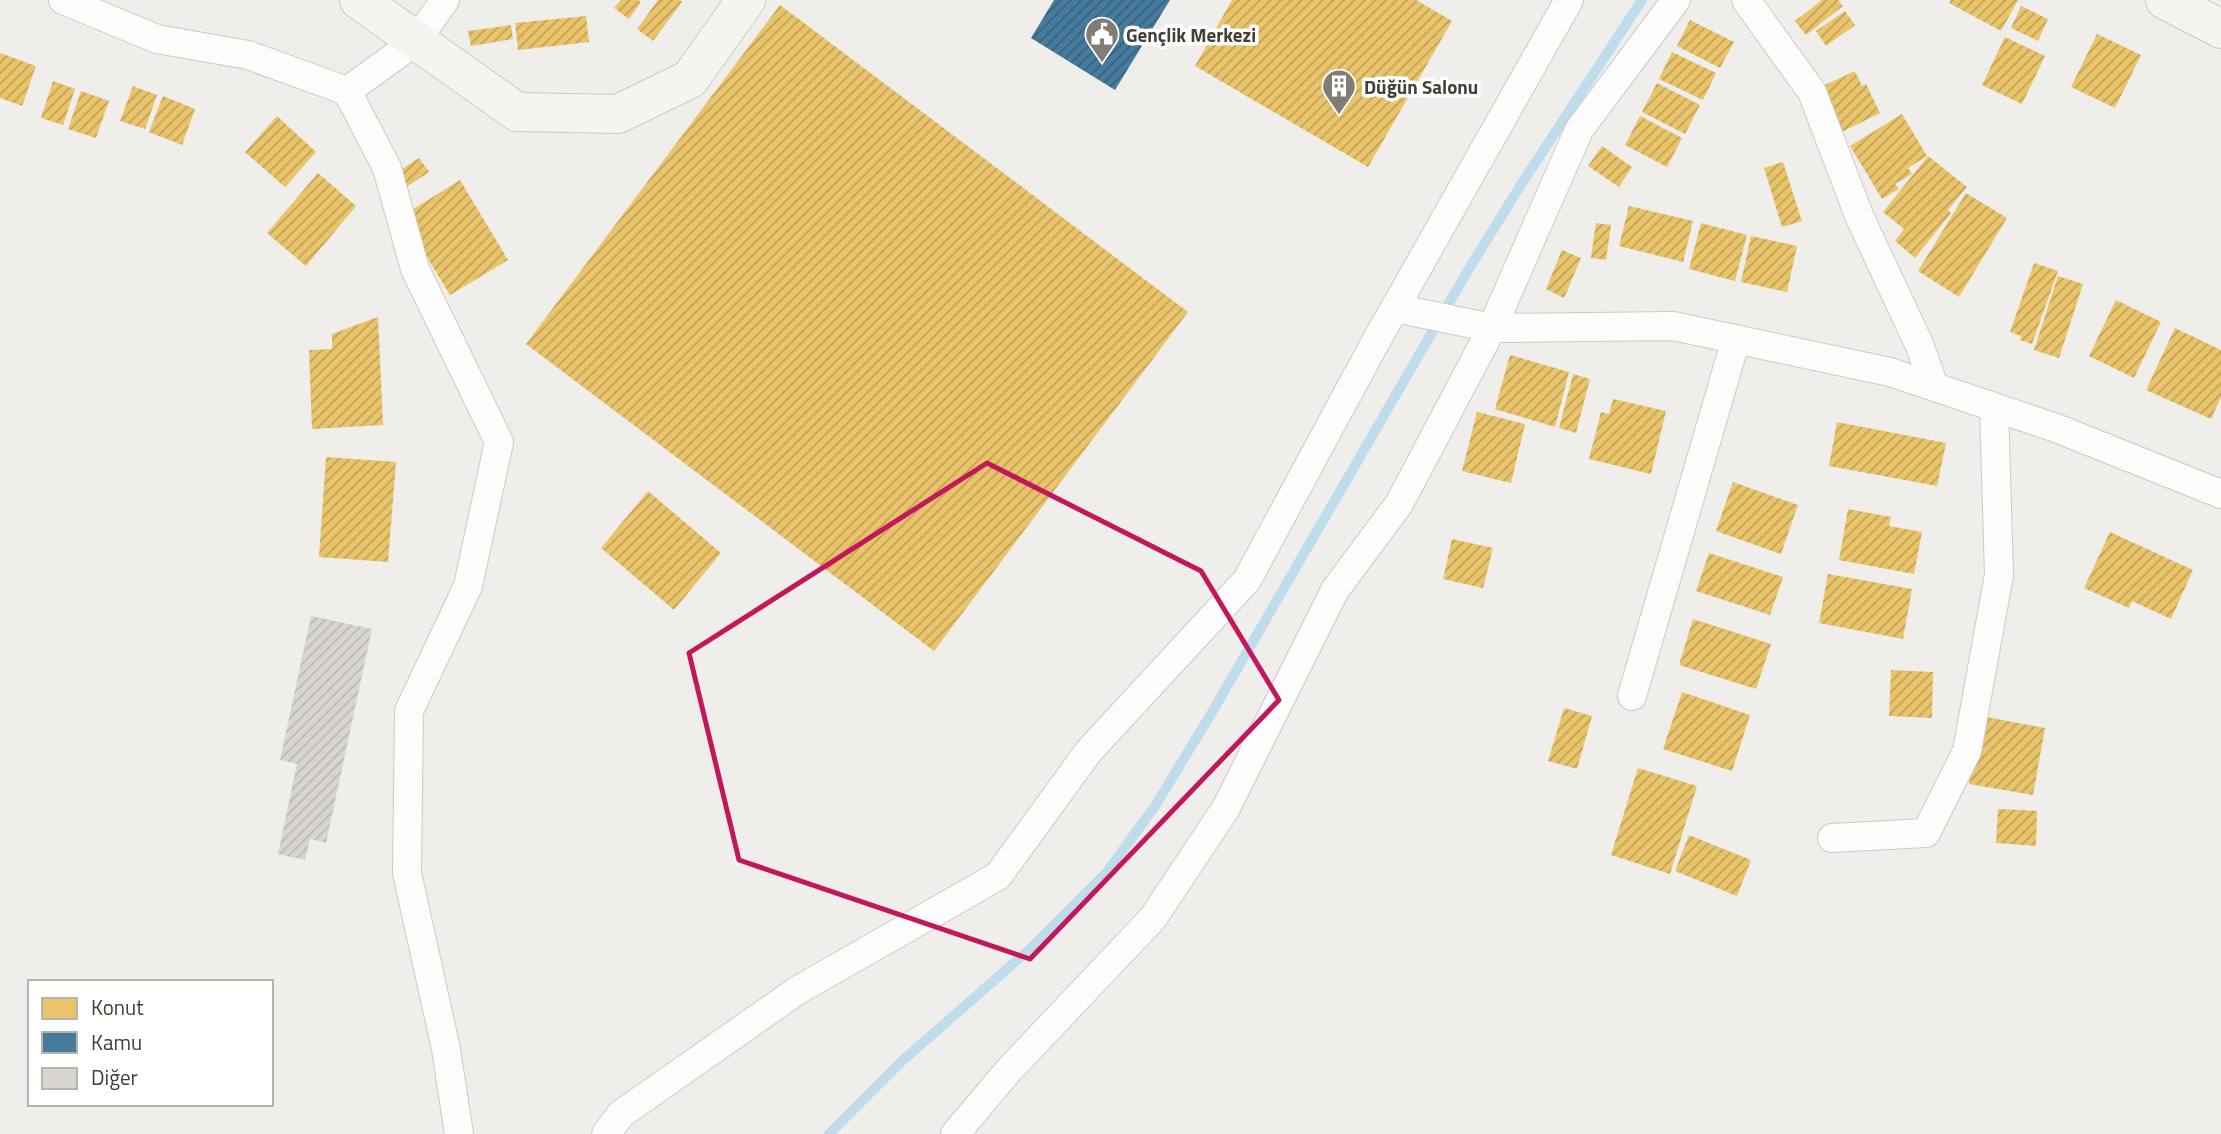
<svg xmlns="http://www.w3.org/2000/svg" width="2221" height="1134" font-family="'Titillium Web',sans-serif">
<defs>
<pattern id="homes-hatch" width="6" height="6" patternUnits="userSpaceOnUse" patternTransform="scale(1.75)"><rect width="6" height="6" fill="#e9c46a"/><path d="M-1 1l2-2M0 6l6-6M5 7l2-2" fill="none" stroke="#bfa158"/></pattern>
<pattern id="public-hatch" width="6" height="6" patternUnits="userSpaceOnUse" patternTransform="scale(1.75)"><rect width="6" height="6" fill="#457b9d"/><path d="M-1 1l2-2M0 6l6-6M5 7l2-2" fill="none" stroke="#39617a"/></pattern>
<pattern id="building-hatch" width="6" height="6" patternUnits="userSpaceOnUse" patternTransform="scale(1.75)"><rect width="6" height="6" fill="#d8d5d1"/><path d="M-1 1l2-2M0 6l6-6M5 7l2-2" fill="none" stroke="#bbb8b4"/></pattern>
</defs>
<rect width="100%" height="100%" fill="#f0eeea"/>
<g fill="url(#homes-hatch)">
<path d="M 621,0 L 638,0 L 641,2 L 629,19 L 614,8 Z"/>
<path d="M 658,0 L 680,0 L 682,2 L 653,41 L 637,29 Z"/>
<path d="M 1232,0 L 1416,0 L 1452,21 L 1368,167 L 1195,66 Z"/>
<path d="M 1822,0 L 1838,0 L 1843,6 L 1806,35 L 1795,21 Z"/>
<path d="M 1951,0 L 2018,0 L 2001,31 L 1949,3 Z"/>
<path d="M 780,5 L 1188,312 L 934,651 L 526,344 Z"/>
<path d="M 2021,6 L 2048,19 L 2038,41 L 2011,28 Z"/>
<path d="M 1845,11 L 1855,25 L 1826,46 L 1816,31 Z"/>
<path d="M 586,16 L 589,42 L 518,50 L 515,23 Z"/>
<path d="M 1690,20 L 1734,42 L 1720,68 L 1677,46 Z"/>
<path d="M 511,25 L 513,39 L 471,46 L 468,31 Z"/>
<path d="M 2097,34 L 2141,55 L 2115,108 L 2071,87 Z"/>
<path d="M 2005,37 L 2045,56 L 2022,104 L 1982,85 Z"/>
<path d="M 1672,52 L 1716,73 L 1703,100 L 1659,79 Z"/>
<path d="M 0,53 L 36,66 L 22,106 L 0,98 Z"/>
<path d="M 1855,71 L 1862,86 L 1866,84 L 1880,113 L 1842,132 L 1821,87 Z"/>
<path d="M 53,81 L 75,89 L 63,125 L 41,118 Z"/>
<path d="M 1657,83 L 1700,105 L 1685,134 L 1642,112 Z"/>
<path d="M 133,86 L 157,95 L 145,129 L 120,121 Z"/>
<path d="M 81,91 L 109,101 L 96,138 L 68,129 Z"/>
<path d="M 163,96 L 195,109 L 182,145 L 149,132 Z"/>
<path d="M 1902,114 L 1927,156 L 1908,168 L 1912,174 L 1895,184 L 1899,189 L 1882,199 L 1850,146 Z"/>
<path d="M 277,116 L 316,152 L 285,187 L 245,152 Z"/>
<path d="M 1640,116 L 1682,138 L 1667,167 L 1625,145 Z"/>
<path d="M 1602,146 L 1632,167 L 1619,187 L 1588,166 Z"/>
<path d="M 1928,156 L 1967,187 L 1948,210 L 1951,213 L 1915,258 L 1895,241 L 1904,229 L 1883,212 Z"/>
<path d="M 419,158 L 429,172 L 405,188 L 396,173 Z"/>
<path d="M 1783,162 L 1802,221 L 1782,227 L 1764,168 Z"/>
<path d="M 318,173 L 356,206 L 306,266 L 267,233 Z"/>
<path d="M 460,180 L 508,260 L 450,295 L 402,216 Z"/>
<path d="M 1966,193 L 2007,218 L 1959,297 L 1918,271 Z"/>
<path d="M 1629,206 L 1693,221 L 1683,262 L 1619,246 Z"/>
<path d="M 1596,223 L 1611,225 L 1606,260 L 1591,258 Z"/>
<path d="M 1701,223 L 1747,235 L 1735,281 L 1689,269 Z"/>
<path d="M 1751,236 L 1797,246 L 1787,292 L 1741,282 Z"/>
<path d="M 1562,250 L 1581,258 L 1564,298 L 1546,289 Z"/>
<path d="M 2034,263 L 2058,271 L 2032,344 L 2020,340 L 2021,336 L 2010,332 Z"/>
<path d="M 2058,276 L 2083,284 L 2059,358 L 2034,350 Z"/>
<path d="M 2116,300 L 2161,322 L 2134,378 L 2089,356 Z"/>
<path d="M 378,317 L 383,425 L 312,429 L 309,350 L 332,349 L 332,334 Z"/>
<path d="M 2175,328 L 2221,350 L 2221,397 L 2211,419 L 2146,390 Z"/>
<path d="M 1510,355 L 1569,372 L 1555,427 L 1495,409 Z"/>
<path d="M 1573,374 L 1590,379 L 1576,433 L 1559,428 Z"/>
<path d="M 1613,399 L 1666,411 L 1651,474 L 1589,459 L 1601,412 L 1609,414 Z"/>
<path d="M 1477,412 L 1525,424 L 1511,483 L 1462,471 Z"/>
<path d="M 1837,422 L 1946,443 L 1937,486 L 1829,466 Z"/>
<path d="M 326,457 L 396,462 L 388,562 L 319,557 Z"/>
<path d="M 1733,482 L 1798,505 L 1781,554 L 1716,531 Z"/>
<path d="M 648,491 L 721,553 L 674,610 L 601,548 Z"/>
<path d="M 1848,509 L 1891,517 L 1889,526 L 1922,532 L 1914,574 L 1839,560 Z"/>
<path d="M 2110,532 L 2193,570 L 2171,619 L 2132,601 L 2129,608 L 2084,588 Z"/>
<path d="M 1452,539 L 1493,548 L 1483,588 L 1443,579 Z"/>
<path d="M 1709,553 L 1783,577 L 1770,615 L 1696,591 Z"/>
<path d="M 1828,574 L 1912,589 L 1903,639 L 1819,623 Z"/>
<path d="M 1693,619 L 1771,644 L 1756,689 L 1679,665 Z"/>
<path d="M 1891,670 L 1933,672 L 1932,718 L 1889,716 Z"/>
<path d="M 1682,692 L 1750,715 L 1732,771 L 1663,749 Z"/>
<path d="M 1564,708 L 1592,716 L 1577,769 L 1548,761 Z"/>
<path d="M 1981,716 L 2045,728 L 2033,795 L 1969,784 Z"/>
<path d="M 1638,768 L 1697,786 L 1670,874 L 1611,855 Z"/>
<path d="M 1998,809 L 2037,811 L 2036,846 L 1996,843 Z"/>
<path d="M 1689,835 L 1751,860 L 1737,896 L 1675,871 Z"/>
</g>
<path fill="url(#public-hatch)" d="M 1054,0 L 1170,0 L 1115,90 L 1031,38 Z"/>
<g fill="none" stroke-linecap="round" stroke-linejoin="round">
<path stroke="#bedceb" stroke-width="10" d="M 829,1134 L 902,1061 L 1031,948 L 1107,872 L 1155,806 L 1211,714 L 1467,272 L 1522,183 L 1642,0"/>
</g>
<path fill="url(#building-hatch)" d="M 311,616 L 372,629 L 326,843 L 310,839 L 305,860 L 278,854 L 297,764 L 280,760 Z"/>
<g fill="none" stroke-linecap="round" stroke-linejoin="round">
<g stroke="#cccac6" stroke-width="30">
<g id="street">
<path d="M 63,0 L 157,39 L 248,55 L 347,91 L 416,41 L 445,0"/>
<path d="M 1746,0 L 1812,92 L 1860,218 L 1919,344 L 1934,386"/>
<path d="M 347,91 L 387,168 L 415,269 L 499,442 L 468,586 L 409,711 L 407,873 L 446,1049 L 459,1134"/>
<path d="M 1395,308 L 1492,328 L 1673,326 L 1890,372 L 2056,428 L 2221,494"/>
<path d="M 1632,696 L 1736,339"/>
<path d="M 1832,838 L 1926,833 L 1967,751 L 1999,575 L 1994,407"/>
<path d="M 606,1134 L 621,1114 L 798,990 L 998,876 L 1089,751 L 1247,580 L 1375,343 L 1569,0"/>
<path d="M 955,1134 L 1009,1070 L 1153,918 L 1226,808 L 1335,590 L 1399,504 L 1492,328 L 1579,130 L 1676,0"/>
</g>
</g>
<g stroke="#cecac1" stroke-width="40">
<g id="secondary">
<path d="M 359,0 L 517,112 L 618,114 L 690,79 L 746,0"/>
<path d="M 2165,0 L 2221,29"/>
</g>
</g>
<use href="#street" stroke="#fdfcfc" stroke-width="28"/>
<use href="#secondary" stroke="#f6f4ef" stroke-width="38"/>
</g>
<path fill="none" stroke="#c2185b" stroke-width="5" stroke-linejoin="round" d="M 987,463 L 1201,571 L 1279,700 L 1030,959 L 739,860 L 689,653 Z"/>
<defs>
<g id="civic-pin" transform="scale(1.75)"><path d="M0 17L-7.5 6A9.5 9.5 0 1 1 7.5 6Z" fill="#817c76" stroke="#fff"/><path d="M-.6-6.5H3V-4.5H.6V-3L4-1V1h2V6H-6V1h2V-1L-.6-3ZM-1.2 2.5V6h2.4V2.5Z" fill="#fff"/></g>
<g id="building-pin" transform="scale(1.75)"><path d="M0 17L-7.5 6A9.5 9.5 0 1 1 7.5 6Z" fill="#817c76" stroke="#fff"/><path d="M-4-6H4V6H1V3H-1V6H-4ZM-2.5-4.3h1.7v1.8h-1.7ZM.8-4.3h1.7v1.8H.8ZM-2.5-1h1.7V.8h-1.7ZM.8-1h1.7V.8H.8Z" fill="#fff"/></g>
</defs>
<g fill-rule="evenodd">
<use href="#civic-pin" x="1102" y="34"/>
<use href="#building-pin" x="1339" y="86"/>
</g>
<g text-anchor="middle" dominant-baseline="central" stroke-width="7" stroke-linejoin="round" paint-order="stroke">
<g font-size="19" font-weight="bold" fill="#453f37" stroke="#fff" text-anchor="start">
<text x="1126" y="34">Gençlik Merkezi</text>
<text x="1364" y="86">Düğün Salonu</text>
</g>
</g>
<rect x="28" y="980" width="245" height="126" fill="#ffffff" stroke="#b5b2af" stroke-width="2"/>
<rect x="42" y="998" width="35" height="21" fill="#e9c46a" stroke="#b5b2af" stroke-width="2"/>
<text x="91" y="1015" font-size="21" fill="#453f37">Konut</text>
<rect x="42" y="1032" width="35" height="21" fill="#457b9d" stroke="#b5b2af" stroke-width="2"/>
<text x="91" y="1050" font-size="21" fill="#453f37">Kamu</text>
<rect x="42" y="1068" width="35" height="21" fill="#d8d5d1" stroke="#b5b2af" stroke-width="2"/>
<text x="91" y="1085" font-size="21" fill="#453f37">Diğer</text>
</svg>
